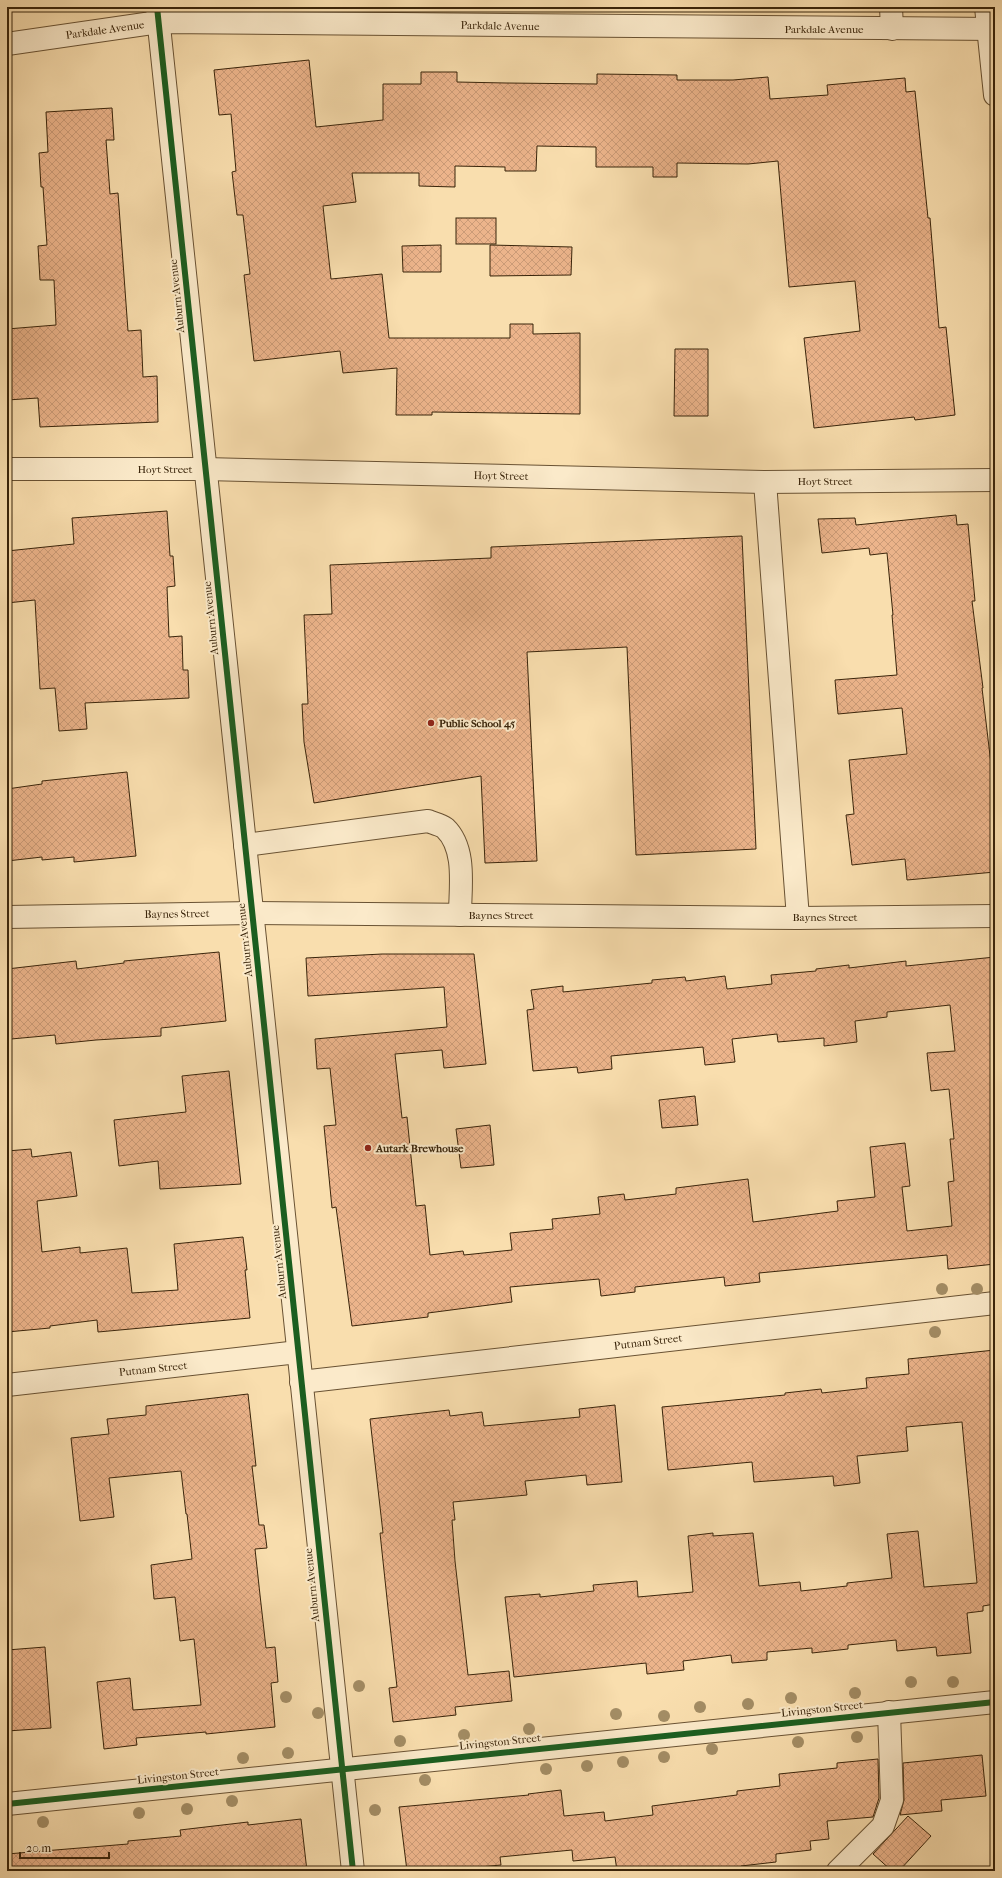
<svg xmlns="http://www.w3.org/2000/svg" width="1002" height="1878" font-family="'IM FELL French Canon',serif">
<defs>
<pattern id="building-cross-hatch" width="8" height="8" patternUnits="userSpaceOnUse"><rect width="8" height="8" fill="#ecb48b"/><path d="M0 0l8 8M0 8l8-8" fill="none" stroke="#cb9b77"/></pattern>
</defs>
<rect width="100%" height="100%" fill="#f9deae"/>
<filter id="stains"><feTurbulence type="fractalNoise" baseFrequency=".005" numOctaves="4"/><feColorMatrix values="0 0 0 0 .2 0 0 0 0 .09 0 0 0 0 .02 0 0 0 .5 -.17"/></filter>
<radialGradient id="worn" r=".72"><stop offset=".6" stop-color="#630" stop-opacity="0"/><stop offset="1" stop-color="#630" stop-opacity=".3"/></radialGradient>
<g fill="url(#building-cross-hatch)" stroke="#39240a">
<path d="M 309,60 L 316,127 L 383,120 L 383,84 L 421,84 L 421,72 L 457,72 L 457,82 L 506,83 L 597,84 L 597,74 L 677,75 L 677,80 L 733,80 L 768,77 L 770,99 L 828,95 L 827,85 L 905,78 L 906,92 L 915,91 L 928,218 L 930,218 L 939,328 L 946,327 L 955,415 L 915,420 L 914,417 L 814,428 L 804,338 L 860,331 L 855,281 L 789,287 L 778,161 L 748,164 L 677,163 L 677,177 L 653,177 L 653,167 L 596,167 L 596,147 L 537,146 L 536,171 L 505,171 L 505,167 L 455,166 L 455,187 L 419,186 L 419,173 L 352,173 L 356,202 L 323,206 L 331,279 L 382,274 L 389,338 L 510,338 L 510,324 L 533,324 L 533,334 L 580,333 L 580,414 L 432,412 L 432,415 L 396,415 L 397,368 L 343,373 L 340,351 L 254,361 L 244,275 L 250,274 L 243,215 L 237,215 L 232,172 L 236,171 L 231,114 L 219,115 L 214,70 Z"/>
<path d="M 112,108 L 114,140 L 106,140 L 110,194 L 118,193 L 128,331 L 141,330 L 143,377 L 157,376 L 158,422 L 40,427 L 38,398 L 7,400 L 7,329 L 56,325 L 54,280 L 40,280 L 38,246 L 47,245 L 43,187 L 41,187 L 39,153 L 48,152 L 46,112 Z"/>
<rect x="456" y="218" width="40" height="26"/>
<path d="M 441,245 L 441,272 L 403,272 L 402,246 Z"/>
<path d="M 490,245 L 572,247 L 571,275 L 490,276 Z"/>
<path d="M 675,349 L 708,349 L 708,416 L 674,416 Z"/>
<path d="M 167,511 L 170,556 L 173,556 L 175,586 L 167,587 L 169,637 L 182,636 L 183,670 L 188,670 L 189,698 L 85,703 L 87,729 L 59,731 L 55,688 L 40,689 L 35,600 L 7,603 L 7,551 L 74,544 L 72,518 Z"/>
<path d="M 956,515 L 957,525 L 968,524 L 975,601 L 972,601 L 983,688 L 982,688 L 995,798 L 995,872 L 907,880 L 905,859 L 852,865 L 846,815 L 854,814 L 849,760 L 907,754 L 902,708 L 838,714 L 835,680 L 897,675 L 892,615 L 893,615 L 887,553 L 870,555 L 869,548 L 822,553 L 818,519 L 855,518 L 856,525 Z"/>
<path d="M 742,536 L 756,849 L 636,855 L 627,647 L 527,652 L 537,861 L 485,863 L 481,776 L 314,803 L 304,742 L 302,704 L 308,704 L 304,615 L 332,614 L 330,565 L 491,558 L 491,547 Z"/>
<path d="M 127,772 L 136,856 L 74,862 L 74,857 L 42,860 L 42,857 L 7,861 L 7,789 L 42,784 L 42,781 Z"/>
<path d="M 219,952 L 226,1021 L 161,1028 L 161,1036 L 96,1040 L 56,1044 L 55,1035 L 11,1039 L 7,999 L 7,969 L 76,961 L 77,969 L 124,963 L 124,961 Z"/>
<path d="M 382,954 L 474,954 L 486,1064 L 444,1068 L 442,1050 L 395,1054 L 402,1118 L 407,1117 L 416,1206 L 425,1205 L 430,1255 L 463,1251 L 464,1255 L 512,1250 L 510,1233 L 553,1229 L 552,1219 L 600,1214 L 598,1197 L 624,1194 L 625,1200 L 676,1194 L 676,1188 L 748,1179 L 753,1222 L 838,1211 L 837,1201 L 875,1197 L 870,1147 L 905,1143 L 910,1186 L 902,1187 L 907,1231 L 952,1226 L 948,1182 L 954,1181 L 950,1139 L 954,1139 L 949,1089 L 931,1091 L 927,1053 L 955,1051 L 950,1005 L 887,1012 L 887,1017 L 855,1021 L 857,1042 L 824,1046 L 824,1038 L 778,1042 L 777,1034 L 732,1039 L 735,1062 L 705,1065 L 703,1047 L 611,1056 L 612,1069 L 578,1073 L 577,1067 L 533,1071 L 527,1010 L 534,1009 L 531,990 L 563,986 L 563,992 L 652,983 L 652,980 L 685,977 L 686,981 L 725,976 L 727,989 L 772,984 L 771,975 L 816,971 L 816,969 L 849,965 L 849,968 L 906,961 L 906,966 L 995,957 L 995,1264 L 948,1269 L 947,1255 L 759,1273 L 760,1282 L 725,1286 L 724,1277 L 635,1287 L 635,1292 L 601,1296 L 599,1279 L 510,1287 L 512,1302 L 428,1313 L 428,1317 L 352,1326 L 336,1207 L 332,1208 L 324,1126 L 336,1125 L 330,1068 L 317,1069 L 315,1039 L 447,1027 L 444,987 L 308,996 L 306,958 Z"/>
<path d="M 229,1071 L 241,1184 L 160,1189 L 158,1161 L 119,1166 L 114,1120 L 186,1112 L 182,1076 Z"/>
<path d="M 695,1096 L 698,1125 L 662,1128 L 659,1100 Z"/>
<path d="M 490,1125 L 494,1165 L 461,1168 L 456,1129 Z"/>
<path d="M 31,1149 L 32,1157 L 71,1152 L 77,1196 L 37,1201 L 42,1252 L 80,1247 L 80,1253 L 127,1248 L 132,1293 L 178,1290 L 174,1244 L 243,1237 L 247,1270 L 245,1270 L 250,1318 L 98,1332 L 97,1320 L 50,1326 L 50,1328 L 7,1332 L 7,1151 Z"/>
<path d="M 995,1350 L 995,1604 L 983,1606 L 983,1611 L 967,1613 L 971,1653 L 937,1656 L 936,1647 L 897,1651 L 896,1640 L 848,1645 L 848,1649 L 812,1653 L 812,1648 L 767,1652 L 767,1660 L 732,1663 L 731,1655 L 683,1661 L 684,1670 L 647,1674 L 646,1663 L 514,1677 L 505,1597 L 540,1594 L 540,1597 L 594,1591 L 593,1585 L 637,1581 L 638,1597 L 693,1592 L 688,1536 L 713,1533 L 713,1536 L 753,1533 L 759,1586 L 800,1582 L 801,1591 L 847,1586 L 847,1583 L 892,1578 L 887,1534 L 918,1531 L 924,1587 L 977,1583 L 962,1422 L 906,1427 L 908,1451 L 857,1456 L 860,1483 L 834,1486 L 833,1476 L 754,1482 L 752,1462 L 668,1470 L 662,1407 L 785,1395 L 785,1393 L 821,1389 L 822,1393 L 867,1388 L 866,1378 L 909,1374 L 908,1359 Z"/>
<path d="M 248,1394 L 256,1466 L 252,1466 L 259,1525 L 264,1525 L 267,1548 L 255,1549 L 260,1595 L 266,1648 L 275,1647 L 278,1682 L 271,1683 L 275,1727 L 206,1734 L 206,1732 L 136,1738 L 137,1745 L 104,1749 L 97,1682 L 130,1678 L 133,1710 L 201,1705 L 194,1639 L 180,1641 L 175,1597 L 154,1599 L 151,1565 L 192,1559 L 187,1514 L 186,1514 L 181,1471 L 109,1478 L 114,1517 L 80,1521 L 71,1438 L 109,1434 L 107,1419 L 146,1415 L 146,1406 Z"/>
<path d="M 615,1405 L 622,1482 L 587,1485 L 586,1475 L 525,1481 L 527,1495 L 453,1502 L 455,1520 L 452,1520 L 455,1561 L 468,1675 L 509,1671 L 512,1701 L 455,1707 L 456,1715 L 393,1722 L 389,1688 L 397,1687 L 388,1608 L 380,1533 L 383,1533 L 370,1419 L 449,1410 L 450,1416 L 482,1412 L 484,1426 L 580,1417 L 579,1409 Z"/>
<path d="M 45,1647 L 51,1728 L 7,1731 L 7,1650 Z"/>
<path d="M 982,1755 L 986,1796 L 941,1800 L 942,1811 L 900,1815 L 904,1800 L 903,1763 Z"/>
<path d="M 878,1759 L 879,1798 L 873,1817 L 827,1821 L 829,1839 L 810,1841 L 811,1850 L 776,1854 L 776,1862 L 741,1866 L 742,1871 L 617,1871 L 615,1857 L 573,1861 L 572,1850 L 500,1857 L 501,1865 L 480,1867 L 480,1871 L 407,1871 L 399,1807 L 529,1795 L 528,1794 L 561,1790 L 564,1816 L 604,1812 L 605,1821 L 653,1815 L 652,1806 L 737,1795 L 737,1791 L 780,1786 L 779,1774 L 837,1768 L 837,1763 Z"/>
<path d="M 908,1816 L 931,1836 L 899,1871 L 892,1871 L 873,1854 Z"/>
<path d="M 301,1819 L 307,1871 L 274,1871 L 273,1868 L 249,1871 L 7,1871 L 7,1854 L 128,1844 L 128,1841 L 181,1836 L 180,1830 L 248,1822 L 248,1825 Z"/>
</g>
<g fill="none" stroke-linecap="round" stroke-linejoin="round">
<g stroke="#695233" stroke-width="24">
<g id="minor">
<path d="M 157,7 L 353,1871"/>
<path d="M 891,7 L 892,29"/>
<path d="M 986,7 L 995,95"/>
<path d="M 7,44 L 159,22 L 995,29"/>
<path d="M 7,469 L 205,469 L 765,482 L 995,480"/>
<path d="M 765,482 L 798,918"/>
<path d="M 245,845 L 428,821 C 433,823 441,825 445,828 C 467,849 460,888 460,915"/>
<path d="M 7,917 L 252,913 L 798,918 L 995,916"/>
<path d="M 301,1382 L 995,1303"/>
<path d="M 7,1385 L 298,1352"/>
<path d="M 7,1804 L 995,1702"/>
<path d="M 838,1871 L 883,1826 L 892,1800 L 889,1712"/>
</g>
</g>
<use href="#minor" stroke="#fbeaca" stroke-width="22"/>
<g stroke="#fbeaca" stroke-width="8">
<g id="cycleway">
<path d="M 157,7 L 353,1871"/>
<path d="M 7,1804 L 995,1702"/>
</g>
</g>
<use href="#cycleway" stroke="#1b5e20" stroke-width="6"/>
</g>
<g fill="#a38d65">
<circle cx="942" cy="1289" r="6"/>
<circle cx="977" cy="1289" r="6"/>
<circle cx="935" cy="1332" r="6"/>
<circle cx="911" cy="1682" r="6"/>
<circle cx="953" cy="1682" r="6"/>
<circle cx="359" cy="1686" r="6"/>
<circle cx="855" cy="1693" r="6"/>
<circle cx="286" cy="1697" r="6"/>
<circle cx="791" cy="1698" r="6"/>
<circle cx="748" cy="1704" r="6"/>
<circle cx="700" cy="1707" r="6"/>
<circle cx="318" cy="1713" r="6"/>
<circle cx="616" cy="1714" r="6"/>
<circle cx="664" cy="1716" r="6"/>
<circle cx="529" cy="1729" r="6"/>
<circle cx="464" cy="1735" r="6"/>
<circle cx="857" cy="1737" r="6"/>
<circle cx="400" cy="1741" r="6"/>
<circle cx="798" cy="1742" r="6"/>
<circle cx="712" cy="1749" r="6"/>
<circle cx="288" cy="1753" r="6"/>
<circle cx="664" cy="1757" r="6"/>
<circle cx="243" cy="1758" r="6"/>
<circle cx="623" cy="1762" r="6"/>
<circle cx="587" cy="1766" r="6"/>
<circle cx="546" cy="1769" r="6"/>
<circle cx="425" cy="1780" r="6"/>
<circle cx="232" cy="1801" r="6"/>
<circle cx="187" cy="1809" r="6"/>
<circle cx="375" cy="1810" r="6"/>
<circle cx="139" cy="1813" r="6"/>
<circle cx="43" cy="1822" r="6"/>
</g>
<g fill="#8f2418" stroke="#fbeaca" stroke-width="1.5">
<circle cx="431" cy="723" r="4"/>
<circle cx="368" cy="1148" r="4"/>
</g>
<g text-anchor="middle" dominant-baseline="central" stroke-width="4" stroke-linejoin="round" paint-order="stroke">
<g font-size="11" fill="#39240a" stroke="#fbeaca">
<text transform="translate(500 26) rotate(1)">Parkdale Avenue</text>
<text x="824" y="29">Parkdale Avenue</text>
<text transform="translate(105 30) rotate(-8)">Parkdale Avenue</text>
<text transform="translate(177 296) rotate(-96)">Auburn Avenue</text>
<text x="165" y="469">Hoyt Street</text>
<text transform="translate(501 476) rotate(1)">Hoyt Street</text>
<text x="825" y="481">Hoyt Street</text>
<text transform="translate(211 618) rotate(-96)">Auburn Avenue</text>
<text transform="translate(177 914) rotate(-1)">Baynes Street</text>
<text x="501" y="915">Baynes Street</text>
<text x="825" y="917">Baynes Street</text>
<text transform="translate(245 940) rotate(-96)">Auburn Avenue</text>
<text transform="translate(279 1262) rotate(-96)">Auburn Avenue</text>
<text transform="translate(648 1342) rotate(-7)">Putnam Street</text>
<text transform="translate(153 1369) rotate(-6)">Putnam Street</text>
<text transform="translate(312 1585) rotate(-96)">Auburn Avenue</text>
<text transform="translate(822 1709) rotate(-6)">Livingston Street</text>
<text transform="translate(500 1742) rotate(-6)">Livingston Street</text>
<text transform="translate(178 1776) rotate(-6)">Livingston Street</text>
</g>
<g font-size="11" font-weight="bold" fill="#39240a" stroke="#fbeaca" text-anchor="start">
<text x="439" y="723">Public School 45</text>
<text x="376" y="1148">Autark Brewhouse</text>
</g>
</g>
<rect width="1002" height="1878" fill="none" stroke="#f9deae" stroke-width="24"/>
<rect x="8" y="8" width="986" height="1862" fill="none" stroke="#39240a" stroke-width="2"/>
<rect x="12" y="12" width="978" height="1854" fill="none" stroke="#39240a"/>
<path d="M20 1852v6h89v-6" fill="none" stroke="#39240a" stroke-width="2"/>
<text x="26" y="1852" font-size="12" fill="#39240a" stroke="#fbeaca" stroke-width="3" paint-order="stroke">20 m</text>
<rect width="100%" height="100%" filter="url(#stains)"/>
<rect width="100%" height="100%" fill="url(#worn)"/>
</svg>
